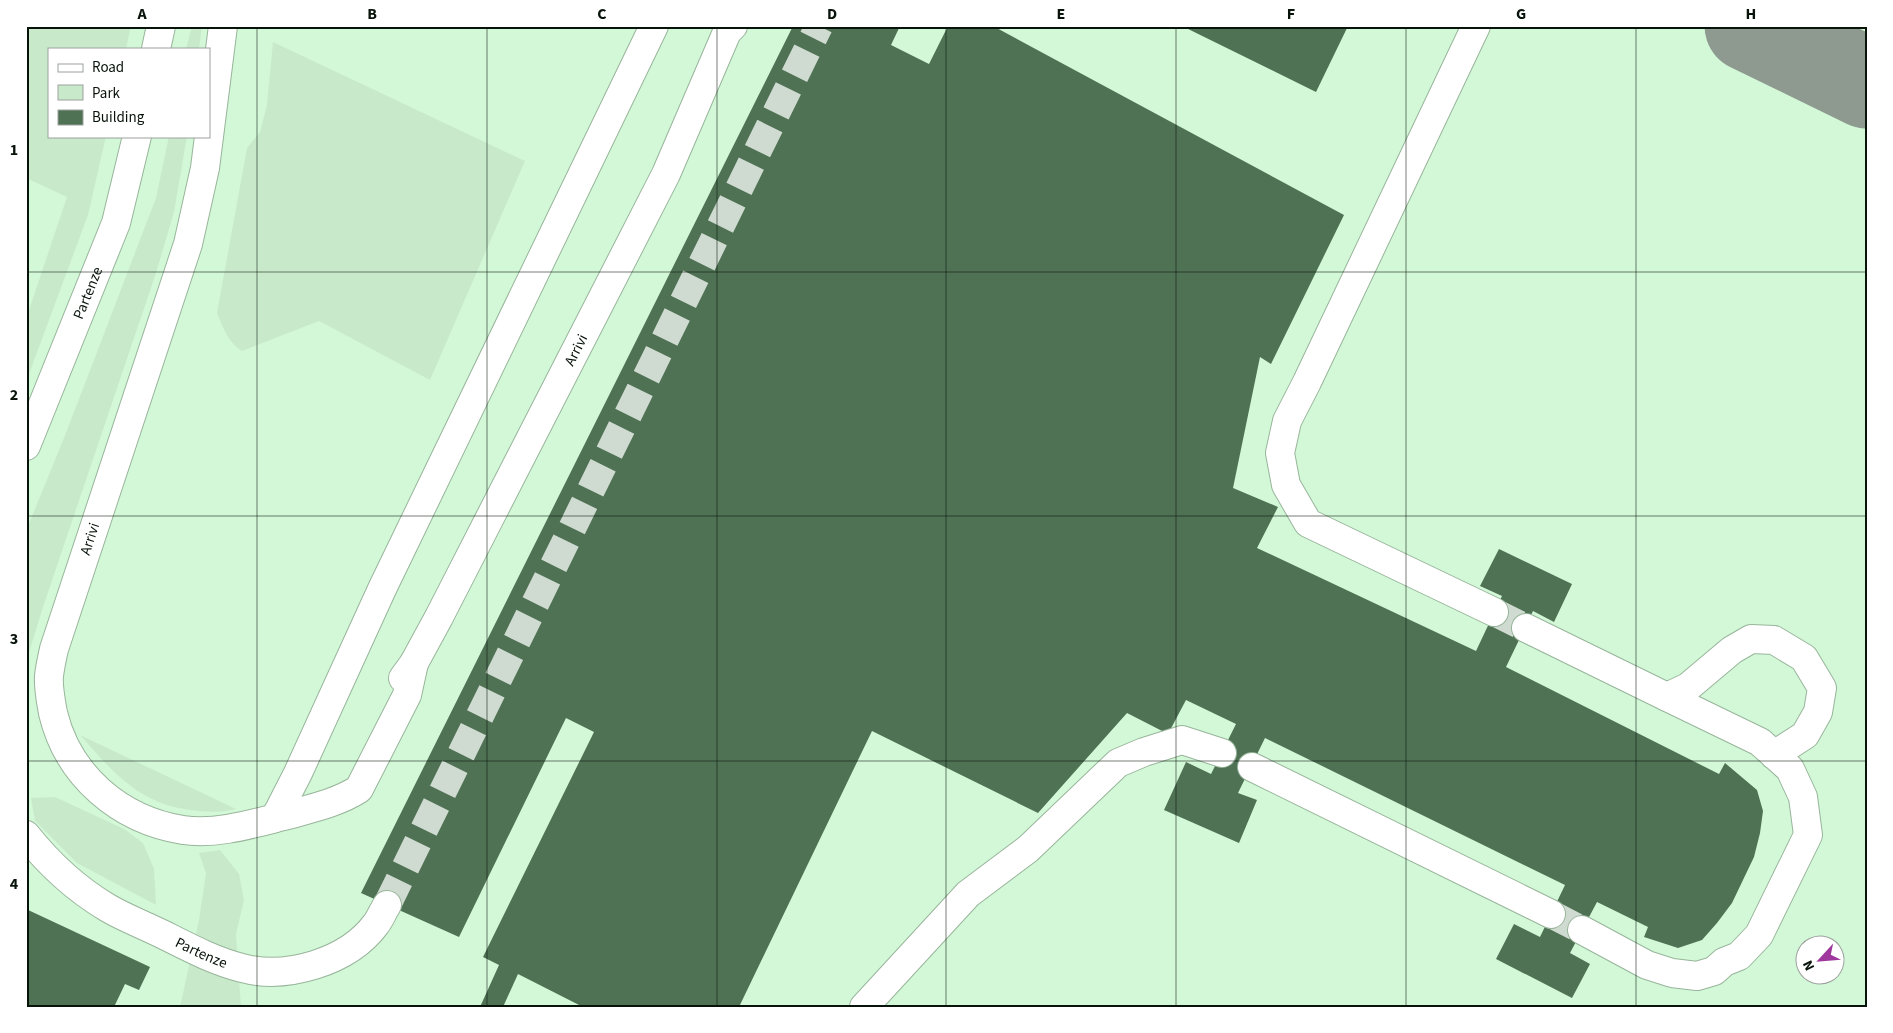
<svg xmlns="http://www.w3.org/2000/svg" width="1893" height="1033" font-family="'Source Sans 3',sans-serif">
<rect width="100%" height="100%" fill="#f2fef3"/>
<path fill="#d3f8d7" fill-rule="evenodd" d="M 39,26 L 1867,26 L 1867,1007 L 26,1007 L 26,54 ZM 49,49 L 209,49 L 209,136 L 49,136 ZM 1806,946 L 1836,946 L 1836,976 L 1806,976 Z"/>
<g fill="#c8eacb">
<path d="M 26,26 L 131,26 L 126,49 L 49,49 L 49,136 L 106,136 L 88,215 L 26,382 L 26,319 L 67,197 L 26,178 Z"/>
<path d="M 192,26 L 202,26 L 199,49 L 186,49 Z"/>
<path d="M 273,42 L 525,161 L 430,380 L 319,321 L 242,351 C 228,342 223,328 217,313 L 247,148 L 260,132 L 267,105 Z"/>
<path d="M 169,136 L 187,136 L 174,212 L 156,273 L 43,607 L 26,662 L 26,531 L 66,433 L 156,198 Z"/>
<path d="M 80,735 L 236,809 C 220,813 206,812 190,810 C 138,803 113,772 80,735 Z"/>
<path d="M 55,797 L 124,829 L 143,843 L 154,869 L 156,905 L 77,863 L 35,821 L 31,798 Z"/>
<path d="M 220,850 L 239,874 L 244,900 L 236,934 L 241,1007 L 180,1007 L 199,920 L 206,873 L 199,853 Z"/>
</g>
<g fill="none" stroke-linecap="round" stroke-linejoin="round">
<path stroke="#8e9a90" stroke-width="91" d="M 1750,26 L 1867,83"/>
</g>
<g fill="#4f7154">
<path d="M 793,26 L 900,26 L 891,45 L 929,64 L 948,26 L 993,26 L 1344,215 L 1271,364 L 1260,357 L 1233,488 L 1278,507 L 1257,548 L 1476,651 L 1502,596 L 1480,586 L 1499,549 L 1572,584 L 1554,622 L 1533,611 L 1506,667 L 1719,774 L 1725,763 L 1757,790 L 1763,811 L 1760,833 L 1754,857 L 1732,903 L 1717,923 L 1702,940 L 1678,948 L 1644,937 L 1648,927 L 1597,902 L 1570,953 L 1590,964 L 1572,998 L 1496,959 L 1514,924 L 1540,937 L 1565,885 L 1265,738 L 1238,793 L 1257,800 L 1239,843 L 1164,810 L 1186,762 L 1211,774 L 1236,724 L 1186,700 L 1168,734 L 1127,713 L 1038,813 L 872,731 L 739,1007 L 583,1007 L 518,974 L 503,1007 L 480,1007 L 499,965 L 483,957 L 594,732 L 566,718 L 459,937 L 361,893 Z"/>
<path d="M 1182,26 L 1348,26 L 1316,92 Z"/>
<path d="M 26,909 L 150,967 L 139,990 L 125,984 L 114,1007 L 26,1007 Z"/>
</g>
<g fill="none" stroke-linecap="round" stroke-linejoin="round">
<g stroke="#cfdbd0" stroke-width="28" stroke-dasharray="28 14" stroke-linecap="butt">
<path d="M 1494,612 L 1526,628"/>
<path d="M 387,905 L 819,26"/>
<path d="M 1551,914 L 1582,930"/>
</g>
<g stroke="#98b59b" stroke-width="30">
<g id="minor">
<path d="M 223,26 L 205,168 L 188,244 L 54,649 C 52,658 50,667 49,676 C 48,687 51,702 53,713 C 68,776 120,820 183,830 C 218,835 255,823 288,815 C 312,808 337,803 359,789 L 407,695 L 414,663"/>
<path d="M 1476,26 L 1307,382 L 1287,421 L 1280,453 L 1286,485 L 1308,523 L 1494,612"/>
<path d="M 156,49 L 161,26"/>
<path id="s1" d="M 26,446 L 116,223 L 137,136"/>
<path d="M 1526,628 L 1667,697"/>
<path id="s2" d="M 403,678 L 414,663 L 439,617 L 666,174 L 727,32 L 733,26"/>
<path d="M 1252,767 L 1551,914"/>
<path d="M 275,818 L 298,773 L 382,589 L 654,26"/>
<path id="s3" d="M 26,835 C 49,864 76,889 108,908 C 125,918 144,925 162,934 C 188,947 214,961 242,968 C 286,980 348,962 376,924 C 380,919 383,911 387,905"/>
<path d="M 1582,930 L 1647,965 L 1672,973 L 1697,976 L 1714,971 L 1724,962 L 1739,956 L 1759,935 L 1808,835 L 1803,797 L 1790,769 L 1760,742 L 1667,697 L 1688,687 L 1732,650 L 1751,639 L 1774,640 L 1804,658 L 1822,688 L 1818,712 L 1805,735 L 1774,755"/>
<path d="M 864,1007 L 968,894 L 1028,849 L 1118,763 L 1144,752 L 1182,740 L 1222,753"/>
</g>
</g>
<use href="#minor" stroke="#fff" stroke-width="28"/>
</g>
<path fill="none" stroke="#08130a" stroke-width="1" stroke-opacity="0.55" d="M 257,26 L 257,1007M 487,26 L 487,1007M 717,26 L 717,1007M 946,26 L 946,1007M 1176,26 L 1176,1007M 1406,26 L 1406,1007M 1636,26 L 1636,1007M 26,272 L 1867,272M 26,516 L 1867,516M 26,761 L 1867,761"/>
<g text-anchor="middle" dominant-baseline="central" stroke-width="4" stroke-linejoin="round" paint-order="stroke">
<g font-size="15" fill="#08130a" stroke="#fff">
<text stroke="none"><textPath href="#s1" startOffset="165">Partenze</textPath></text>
<text stroke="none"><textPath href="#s2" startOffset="371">Arrivi</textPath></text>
<text transform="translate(90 539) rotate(-72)">Arrivi</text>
<text stroke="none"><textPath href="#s3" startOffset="214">Partenze</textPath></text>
</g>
</g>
<rect width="1893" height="1033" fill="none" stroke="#ffffff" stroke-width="55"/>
<rect x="48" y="48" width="162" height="90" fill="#ffffff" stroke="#9ca19d"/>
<rect x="58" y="64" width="25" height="8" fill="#ffffff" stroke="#9ca19d"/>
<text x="92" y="72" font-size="15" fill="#08130a">Road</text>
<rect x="58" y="85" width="25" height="15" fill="#c8eacb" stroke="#9ca19d"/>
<text x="92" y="98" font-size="15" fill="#08130a">Park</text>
<rect x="58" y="110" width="25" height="15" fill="#4f7154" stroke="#9ca19d"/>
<text x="92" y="122" font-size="15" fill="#08130a">Building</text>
<g transform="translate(1820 960) rotate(244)"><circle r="24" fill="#ffffff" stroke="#9ca19d"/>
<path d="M0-4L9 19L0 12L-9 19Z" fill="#9e389d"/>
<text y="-8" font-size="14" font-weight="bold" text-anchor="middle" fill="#08130a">N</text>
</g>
<rect x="28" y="28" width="1838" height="978" fill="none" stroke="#08130a" stroke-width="2"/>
<g font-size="16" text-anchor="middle" font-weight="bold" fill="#08130a">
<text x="142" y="19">A</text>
<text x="372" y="19">B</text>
<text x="602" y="19">C</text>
<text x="832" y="19">D</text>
<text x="1061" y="19">E</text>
<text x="1291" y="19">F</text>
<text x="1521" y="19">G</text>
<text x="1751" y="19">H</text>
<text x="14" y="155">1</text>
<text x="14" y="400">2</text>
<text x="14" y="644">3</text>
<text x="14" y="889">4</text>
</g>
</svg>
